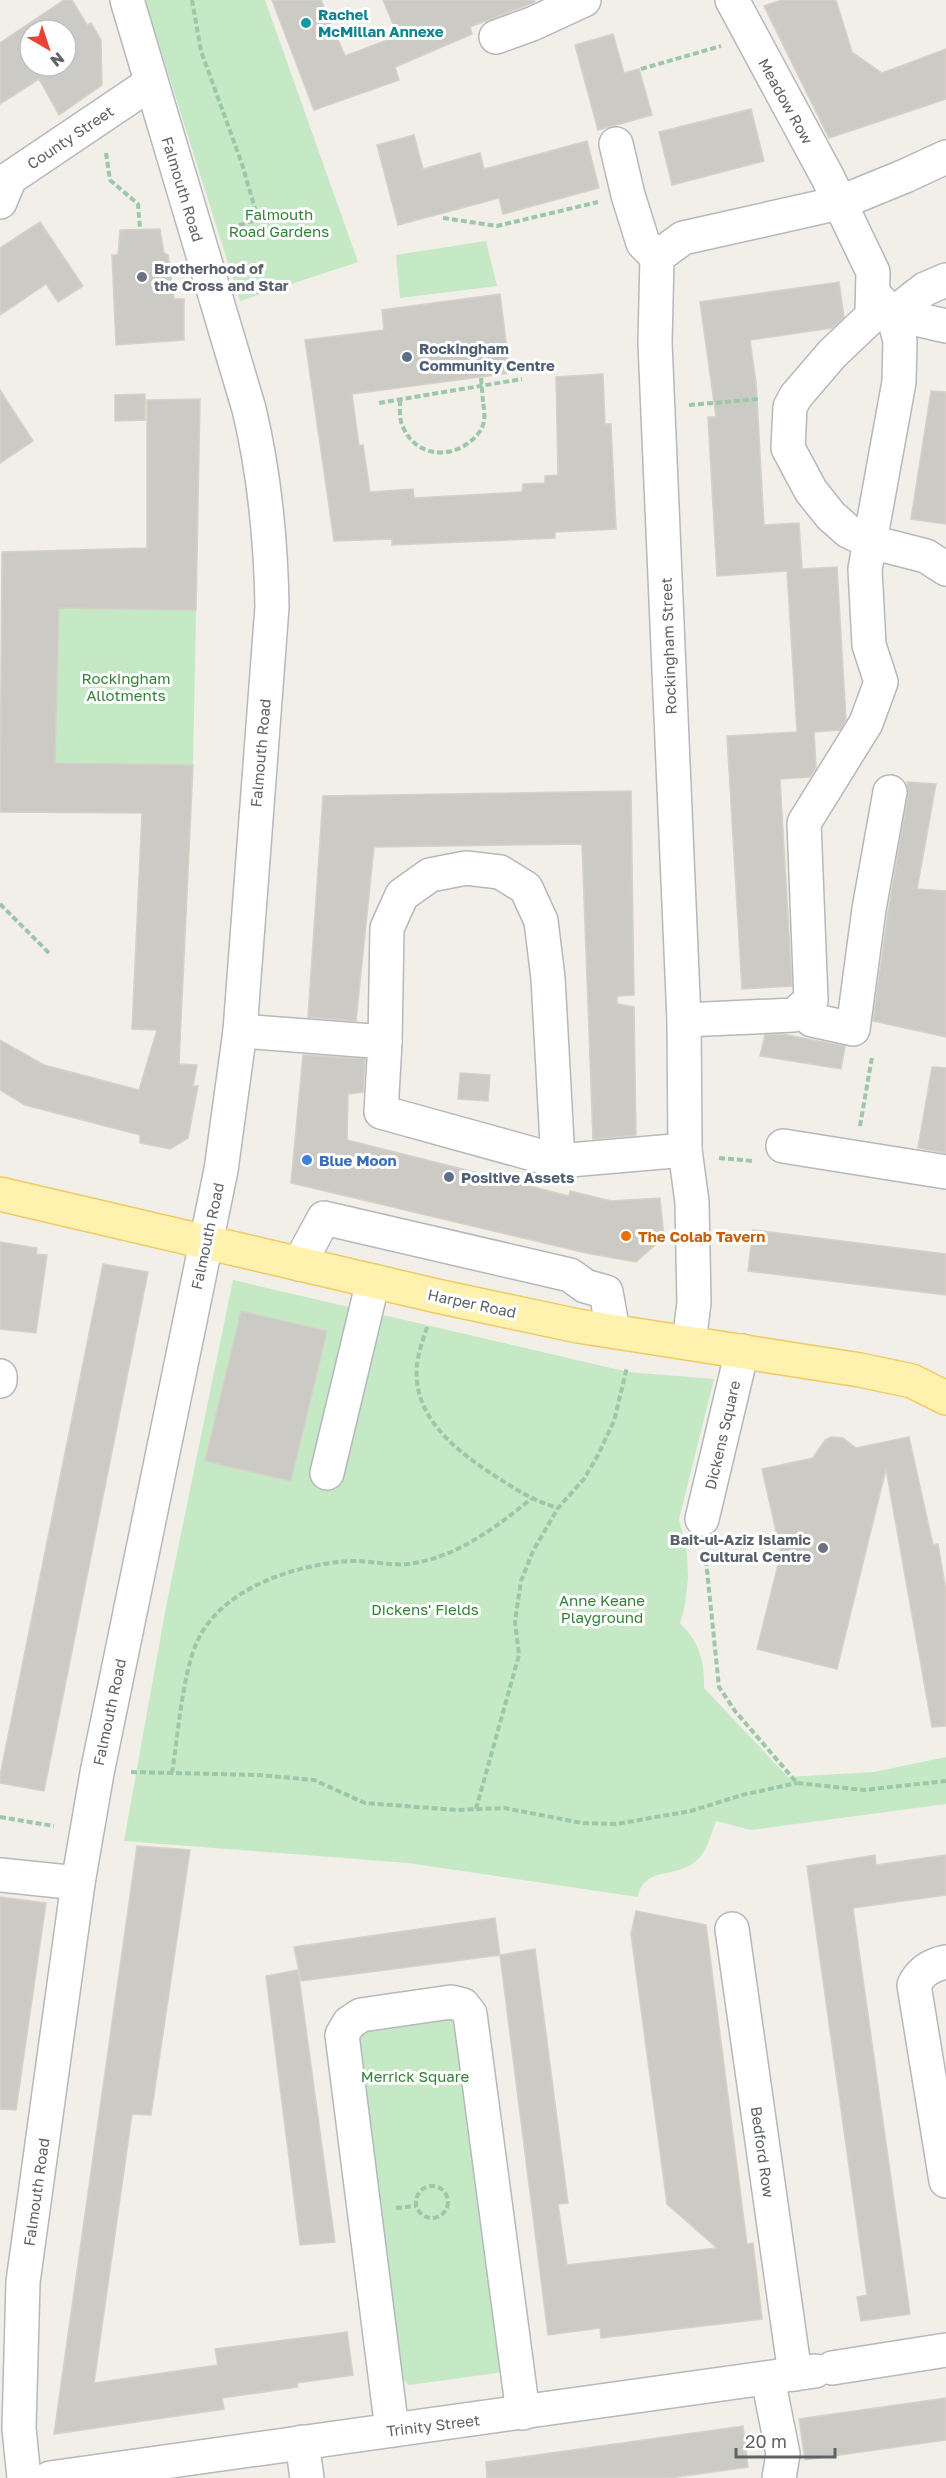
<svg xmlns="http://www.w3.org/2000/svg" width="946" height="2478" font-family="'Golos Text',sans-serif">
<rect width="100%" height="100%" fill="#f1efe8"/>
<g fill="#c5e8c5">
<path d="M 145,0 L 265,0 L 358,262 L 240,301 Z"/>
<path d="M 486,241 L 497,286 L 400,298 L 396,255 Z"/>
<path d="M 59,608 L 196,610 L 193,765 L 55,763 Z"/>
<path d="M 233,1280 L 628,1372 L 714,1379 L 679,1519 L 687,1552 L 688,1578 L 685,1605 L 680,1624 C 699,1640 705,1663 704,1688 L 788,1777 L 874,1772 L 946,1757 L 946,1804 L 751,1830 L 716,1821 C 712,1832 708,1847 701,1856 C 679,1882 645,1863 638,1897 L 408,1863 L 124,1841 L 166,1607 Z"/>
<path d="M 455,2014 L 502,2371 L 497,2373 L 409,2385 L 402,2379 L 358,2037 L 364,2026 Z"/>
</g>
<g fill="#cccac5" stroke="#d6d1c6" stroke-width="1.5" fill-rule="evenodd">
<path d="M 64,0 L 72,0 L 87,25 L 91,23 L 101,40 L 102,85 L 59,115 L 39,79 L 0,104 L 0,43 ZM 30,30 L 66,30 L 66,66 L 30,66 Z"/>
<path d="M 272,0 L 321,0 L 345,56 L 398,36 L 383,0 L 534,0 L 535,2 L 470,27 L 472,34 L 395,67 L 399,80 L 314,110 Z"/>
<path d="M 782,0 L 836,0 L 852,52 L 882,73 L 946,49 L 946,99 L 829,138 L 764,6 Z"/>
<path d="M 613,34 L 624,73 L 639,69 L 652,115 L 598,130 L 575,45 Z"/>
<path d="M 751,109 L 764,161 L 672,185 L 659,132 Z"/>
<path d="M 414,135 L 423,169 L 480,153 L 484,169 L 587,141 L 599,188 L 503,214 L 499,198 L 398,225 L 377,145 Z"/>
<path d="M 40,222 L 83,286 L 58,302 L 46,284 L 0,315 L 0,248 Z"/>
<path d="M 160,229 L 164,253 L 168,255 L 174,299 L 184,299 L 184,340 L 116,345 L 112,255 L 118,255 L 120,230 Z"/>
<path d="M 839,282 L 844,317 L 832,328 L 750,340 L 756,382 L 764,525 L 799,523 L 802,569 L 837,567 L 846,720 L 840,730 L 814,732 L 816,768 L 810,777 L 780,779 L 792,986 L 742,989 L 727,736 L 797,732 L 787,571 L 717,576 L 708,417 L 716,417 L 700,302 Z"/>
<path d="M 500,294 L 510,373 L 352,394 L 359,446 L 363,445 L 370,492 L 413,489 L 414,498 L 522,492 L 523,484 L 545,483 L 545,476 L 558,475 L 556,377 L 603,374 L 605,424 L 611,424 L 616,529 L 555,532 L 555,538 L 392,545 L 392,539 L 334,541 L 305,340 L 384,330 L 382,310 Z"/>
<path d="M 0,390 L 33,441 L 0,463 Z"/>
<path d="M 931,391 L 946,392 L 946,524 L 911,519 Z"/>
<path d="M 145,394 L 145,420 L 115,421 L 115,395 Z"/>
<path d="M 200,399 L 196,610 L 59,608 L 55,763 L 193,765 L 179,1064 L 197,1065 L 193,1086 L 198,1086 L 188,1138 L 170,1149 L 140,1143 L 140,1135 L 25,1105 L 0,1090 L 0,1040 L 44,1065 L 139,1090 L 157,1030 L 132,1029 L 142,813 L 0,812 L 2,552 L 147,548 L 147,400 Z"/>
<path d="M 907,782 L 936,784 L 917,889 L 946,891 L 946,1037 L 873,1021 L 888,912 L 908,795 Z"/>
<path d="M 631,791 L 634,995 L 617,996 L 617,1004 L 634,1007 L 636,1135 L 593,1139 L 582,844 L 374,847 L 356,1021 L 308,1017 L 323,796 Z"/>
<path d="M 782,1034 L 845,1046 L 841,1069 L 760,1056 L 765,1035 Z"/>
<path d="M 303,1055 L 365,1059 L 363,1092 L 348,1094 L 347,1140 L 569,1196 L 570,1191 L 611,1201 L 660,1198 L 664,1237 L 636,1262 L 586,1253 L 291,1183 Z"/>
<path d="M 932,1067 L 946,1068 L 946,1153 L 918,1148 Z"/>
<path d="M 460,1073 L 490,1075 L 488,1101 L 458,1099 Z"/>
<path d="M 753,1230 L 946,1254 L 946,1295 L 748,1271 Z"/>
<path d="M 0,1242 L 37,1248 L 36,1254 L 47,1255 L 36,1333 L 0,1329 Z"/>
<path d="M 103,1264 L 148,1272 L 44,1791 L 0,1783 L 0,1776 Z"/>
<path d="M 241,1311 L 327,1331 L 291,1481 L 205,1461 Z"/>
<path d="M 831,1437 L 843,1438 L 856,1448 L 909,1437 L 933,1545 L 938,1544 L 946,1591 L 946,1726 L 932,1727 L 886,1469 L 837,1669 L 757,1649 L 781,1553 L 762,1469 L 813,1458 L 825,1440 Z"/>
<path d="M 137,1846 L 190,1850 L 151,2115 L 132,2114 L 94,2383 L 218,2365 L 215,2349 L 347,2332 L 353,2375 L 297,2383 L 298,2387 L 222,2398 L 224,2409 L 54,2434 Z"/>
<path d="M 875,1855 L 876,1865 L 946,1855 L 946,1895 L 853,1908 L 910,2314 L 861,2321 L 857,2297 L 867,2295 L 807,1866 Z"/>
<path d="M 0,1897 L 46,1903 L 16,2110 L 0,2109 Z"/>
<path d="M 636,1911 L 706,1925 L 747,2244 L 753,2243 L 762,2319 L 601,2338 L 600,2328 L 548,2335 L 500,1955 L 535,1949 L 568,2203 L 558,2204 L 567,2265 L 717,2248 L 667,2204 L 631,1934 Z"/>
<path d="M 495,1918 L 500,1955 L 301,1981 L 294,1947 Z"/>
<path d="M 298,1970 L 335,2242 L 300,2245 L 266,1976 Z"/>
<path d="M 946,2398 L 946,2440 L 805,2460 L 799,2419 Z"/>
<path d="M 743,2426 L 748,2467 L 670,2478 L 487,2478 L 486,2462 Z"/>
</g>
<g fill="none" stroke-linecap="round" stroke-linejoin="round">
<g stroke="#b5b8bc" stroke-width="36">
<g id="minor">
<path d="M 732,0 L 828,178 L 873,272 L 872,316 L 832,354 L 796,396 L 790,407 L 788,448 L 811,491 L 831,516 L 848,531 L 871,542 L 926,556 L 946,569"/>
<path d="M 496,37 L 532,24 L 584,0"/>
<path d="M 616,144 L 628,195 L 643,243 L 657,257"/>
<path d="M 0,202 L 10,178 L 151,83"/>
<path d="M 893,314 L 925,289 L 946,280"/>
<path d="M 893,314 L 946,326"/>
<path d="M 802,1008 L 812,1020 L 853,1029 L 869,909 L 890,792"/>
<path d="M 684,1020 L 794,1015 L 811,1000 L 804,823 L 866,723 L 881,682 L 869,645 L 865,569 L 899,382 L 900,341 L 893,314 L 873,294"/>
<path d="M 240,1031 L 385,1042 L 381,1112 L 558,1161"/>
<path d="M 385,1042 L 387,928 L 402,895 L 430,875 L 466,868 L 500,872 L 526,888 L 541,921 L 548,978 L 558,1161 L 685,1150"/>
<path d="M 783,1146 L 946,1172"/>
<path d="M 299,1264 L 324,1218 L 570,1275 L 585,1286 L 606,1292 L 613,1331"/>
<path d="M 689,1342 L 694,1303 L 692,1202 L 685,1150 L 684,1020 L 655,343 L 657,257 L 683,238 L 839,203 L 905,176 L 946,157"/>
<path d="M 0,1376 L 0,1381"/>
<path d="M 327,1473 L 373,1281"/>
<path d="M 702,1519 L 742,1351"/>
<path d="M 0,1875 L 78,1883"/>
<path d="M 732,1929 L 795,2374"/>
<path d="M 946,1962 C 931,1965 921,1971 914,1985 L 946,2181"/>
<path d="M 832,2368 L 946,2350"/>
<path d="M 768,2379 L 783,2454 L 779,2478"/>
<path d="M 392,2430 L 342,2035 L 349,2023 L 361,2015 L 451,2002 L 463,2005 L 470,2014 L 523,2413"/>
<path d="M 302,2442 L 307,2478"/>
<path d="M 24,2478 L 19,2428 L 23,2282 L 78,1883 L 97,1773 L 221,1170 L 240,1031 L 272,607 C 271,543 264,472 249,409 L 127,0"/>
<path d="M 50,2478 L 815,2371"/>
</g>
</g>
<g stroke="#f2c960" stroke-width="36">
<path id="major" d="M 0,1194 L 437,1296 L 578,1326 L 860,1370 L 912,1381 L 946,1398"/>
</g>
<g stroke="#9cc7a9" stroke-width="4" stroke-dasharray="6 3" stroke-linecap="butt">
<path d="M 192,0 L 201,51 L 242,164 L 258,219 L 228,229"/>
<path d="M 641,69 L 721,46"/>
<path d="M 106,153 L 110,180 L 138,204 L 140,229"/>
<path d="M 443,218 L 497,226 L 598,202"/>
<path d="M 400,400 C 400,408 399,420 403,427 C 415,456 450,460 472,440 C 478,435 483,428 484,421 C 485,415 484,408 483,402"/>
<path d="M 379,403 L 522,379"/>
<path d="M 689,405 L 759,399"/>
<path d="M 0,904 L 50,954"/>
<path d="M 860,1126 L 872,1057"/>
<path d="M 719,1158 L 753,1161"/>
<path d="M 427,1327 C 424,1337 420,1347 418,1358 C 408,1412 452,1448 492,1474 C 514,1488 533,1501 558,1508"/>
<path d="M 705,1551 L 719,1687 L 735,1711 L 797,1783 L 864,1790 L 946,1781"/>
<path d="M 131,1772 L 259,1775 L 314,1780 L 365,1803 L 457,1810 L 504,1808 L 582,1823 L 616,1824 L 691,1811 L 742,1795 L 797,1783"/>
<path d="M 172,1773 C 178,1735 182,1678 196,1644 C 220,1588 294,1565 349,1561 C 369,1560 388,1566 408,1564 C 456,1558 495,1528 531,1499"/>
<path d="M 476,1809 L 519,1655 L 515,1621 L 521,1581 L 533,1551 L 558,1508 L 584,1479 L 598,1455 L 614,1421 L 627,1367"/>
<path d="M 0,1817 L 54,1826"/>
<circle cx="432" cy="2202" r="16"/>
<path d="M 396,2208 L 416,2206"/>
</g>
<use href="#minor" stroke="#fff" stroke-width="33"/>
<use href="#major" stroke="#fff2af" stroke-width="33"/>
<path stroke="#9cc7a9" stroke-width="4" stroke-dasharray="6 3" stroke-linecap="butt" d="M 481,378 L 483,402"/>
</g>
<circle fill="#0f9aa8" stroke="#fff" stroke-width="2" cx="306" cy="23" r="6"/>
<g fill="#6b7280" stroke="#fff" stroke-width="2">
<circle cx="142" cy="277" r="6"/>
<circle cx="823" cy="1548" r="6"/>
</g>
<g fill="#5c6f8a" stroke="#fff" stroke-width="2">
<circle cx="407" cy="357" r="6"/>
<circle cx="449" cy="1177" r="6"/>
</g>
<circle fill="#3f7fe0" stroke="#fff" stroke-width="2" cx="307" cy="1160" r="6"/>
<circle fill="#e8710a" stroke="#fff" stroke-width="2" cx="626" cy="1236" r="6"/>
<g text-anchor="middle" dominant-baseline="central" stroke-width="6" stroke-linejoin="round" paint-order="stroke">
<g font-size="15" font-weight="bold" fill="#0d838f" stroke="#fff" text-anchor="start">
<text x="318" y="14">Rachel<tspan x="318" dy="17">McMillan Annexe</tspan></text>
</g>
<g font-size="15" fill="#5f6368" stroke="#fff">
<text transform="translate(786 101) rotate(61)">Meadow Row</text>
<text transform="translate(70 137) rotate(-34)">County Street</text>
<text transform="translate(183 189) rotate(73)">Falmouth Road</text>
<text transform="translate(668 646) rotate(-92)">Rockingham Street</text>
<text transform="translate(260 753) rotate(-85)">Falmouth Road</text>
<text transform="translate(207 1236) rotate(-78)">Falmouth Road</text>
<text transform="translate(472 1303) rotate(12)">Harper Road</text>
<text transform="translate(722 1435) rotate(-77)">Dickens Square</text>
<text transform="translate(109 1712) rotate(-78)">Falmouth Road</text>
<text transform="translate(763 2152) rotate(82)">Bedford Row</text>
<text transform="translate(36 2192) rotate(-82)">Falmouth Road</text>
<text transform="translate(433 2425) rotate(-7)">Trinity Street</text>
</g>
<g font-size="15" fill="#348238" stroke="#fff">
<text x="279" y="214">Falmouth<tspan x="279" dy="17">Road Gardens</tspan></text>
<text x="126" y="678">Rockingham<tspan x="126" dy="17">Allotments</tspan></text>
<text x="602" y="1600">Anne Keane<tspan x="602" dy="17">Playground</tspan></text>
<text x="425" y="1609">Dickens' Fields</text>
<text x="415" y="2076">Merrick Square</text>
</g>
<g font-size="15" font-weight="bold" fill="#5b616d" stroke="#fff" text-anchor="start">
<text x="154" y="268">Brotherhood of<tspan x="154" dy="17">the Cross and Star</tspan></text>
<text x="811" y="1539" text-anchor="end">Bait-ul-Aziz Islamic<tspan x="811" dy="17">Cultural Centre</tspan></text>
</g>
<g font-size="15" font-weight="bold" fill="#4e5e75" stroke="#fff" text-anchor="start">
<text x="419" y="348">Rockingham<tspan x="419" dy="17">Community Centre</tspan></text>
<text x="461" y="1177">Positive Assets</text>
</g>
<g font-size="15" font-weight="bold" fill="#366cbe" stroke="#fff" text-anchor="start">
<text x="319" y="1160">Blue Moon</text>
</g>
<g font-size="15" font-weight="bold" fill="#c56008" stroke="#fff" text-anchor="start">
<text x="638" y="1236">The Colab Tavern</text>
</g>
</g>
<g transform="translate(48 48) rotate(141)"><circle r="28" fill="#ffffff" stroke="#bfc1c3" stroke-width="1.5"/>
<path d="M0-4.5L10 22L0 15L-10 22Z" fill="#ea4335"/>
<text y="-9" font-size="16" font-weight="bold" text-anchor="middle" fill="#5f6368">N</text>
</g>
<path d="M736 2448v9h99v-9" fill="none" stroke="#5f6368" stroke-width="3"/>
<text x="745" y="2448" font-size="18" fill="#5f6368" stroke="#ffffff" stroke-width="4.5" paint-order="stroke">20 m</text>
</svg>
